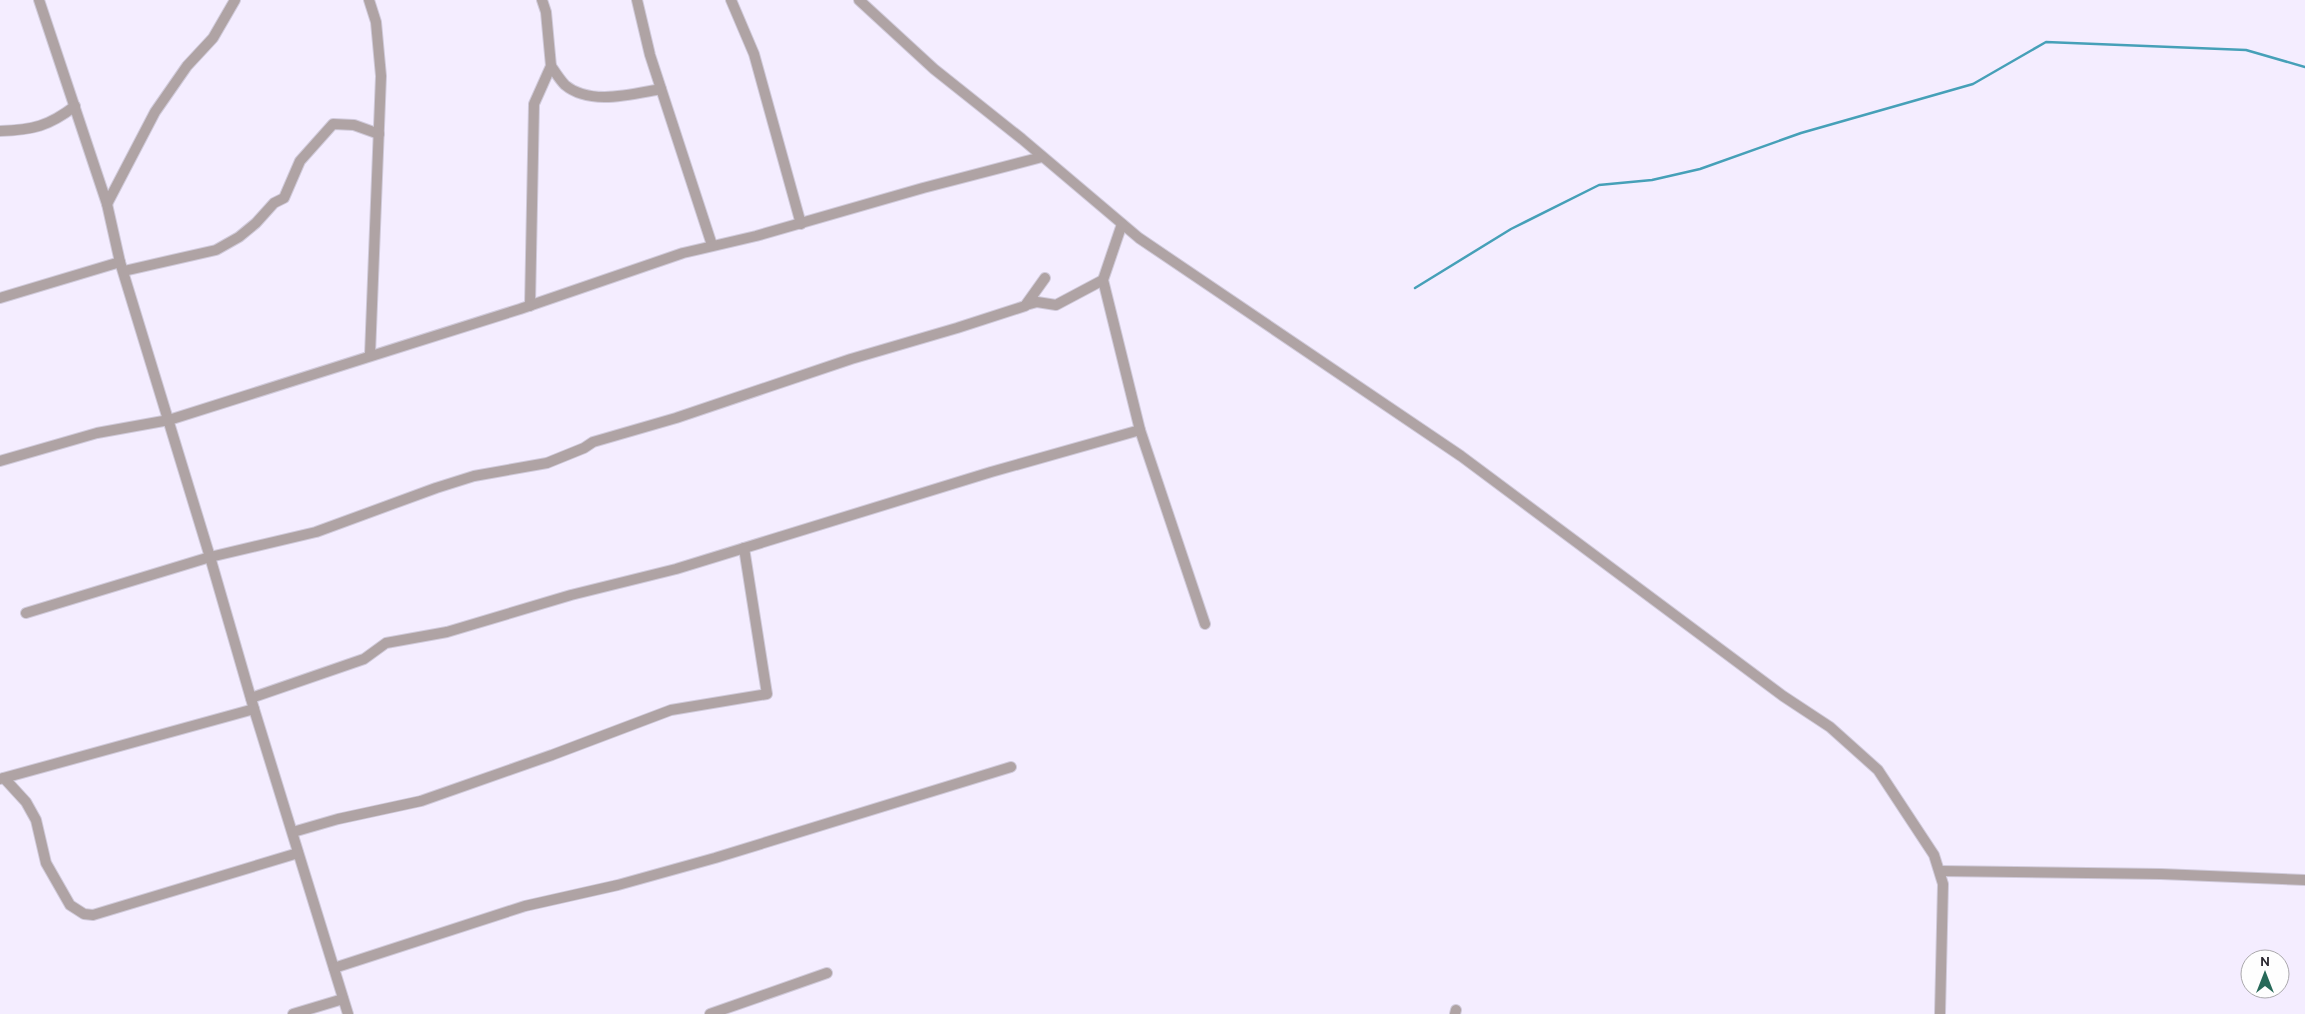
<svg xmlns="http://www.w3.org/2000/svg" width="2305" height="1014" font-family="Overpass,sans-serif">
<rect width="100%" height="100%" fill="#f4edff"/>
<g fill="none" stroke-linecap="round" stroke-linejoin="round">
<path stroke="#46a0b8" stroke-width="2.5" d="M 1415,288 L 1511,229 L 1599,185 L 1652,180 L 1700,169 L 1801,133 L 1973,84 L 2046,42 L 2246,50 L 2305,67"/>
<g stroke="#d0cada" stroke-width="12">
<g id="minor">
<path d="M 39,0 L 107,204 L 120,262 L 210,557 L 254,709 L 348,1014"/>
<path d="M 369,0 L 376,22 L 381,76 L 370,355"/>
<path d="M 637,0 L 650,55 L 712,245"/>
<path d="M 731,0 L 754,54 L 801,224"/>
<path d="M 859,0 L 934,69 L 1022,139 L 1139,238 L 1461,456 L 1783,696 L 1830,727 L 1878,770 L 1934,855 L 1943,884 L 1940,1014"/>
<path d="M 551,66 C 555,72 560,80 565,85 C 590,106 632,94 661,89"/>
<path d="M 0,131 C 33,130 49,126 75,106"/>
<path d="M 107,204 L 155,112 L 187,66 L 213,38 L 235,0"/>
<path d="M 1122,224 L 1103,280 L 1140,430 L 1205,624"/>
<path d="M 124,271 L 216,250 L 239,237 L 256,223 L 274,203 L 284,198 L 300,161 L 333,124 L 354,125 L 379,134"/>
<path d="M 0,298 L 120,262"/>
<path d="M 1026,305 L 1037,302 L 1056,305 L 1103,280"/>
<path d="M 530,306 L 534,104 L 551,66 L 546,12 L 542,0"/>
<path d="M 0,461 L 97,433 L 169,420 L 520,309 L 683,253 L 756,236 L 923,188 L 1042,157"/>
<path d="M 26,613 L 210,557 L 316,532 L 436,488 L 474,476 L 547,463 L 584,448 L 593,442 L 676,418 L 851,359 L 957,328 L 1025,306 L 1045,278"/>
<path d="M 251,698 L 364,659 L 386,643 L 447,632 L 571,595 L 676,569 L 991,472 L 1140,430"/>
<path d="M 4,778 L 26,802 L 36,820 L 46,863 L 70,905 L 84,914 L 93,915 L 298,853"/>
<path d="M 0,779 L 254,709"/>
<path d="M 293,832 L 338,819 L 421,801 L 552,755 L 671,710 L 767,694 L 744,548"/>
<path d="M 1940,871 L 2161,874 L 2305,880"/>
<path d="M 334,968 L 525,906 L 618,885 L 715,858 L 1011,767"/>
<path d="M 293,1014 L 343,999"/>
<path d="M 710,1014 L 827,973"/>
<path d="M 1455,1014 L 1456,1010"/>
</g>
</g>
<use href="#minor" stroke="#afa3a4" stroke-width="10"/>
</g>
<g transform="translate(2265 974)"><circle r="24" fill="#fefefe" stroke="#aaa8ac"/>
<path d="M0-4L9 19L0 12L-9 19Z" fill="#276959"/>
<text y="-8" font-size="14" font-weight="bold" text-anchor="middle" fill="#2b2830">N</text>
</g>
</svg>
